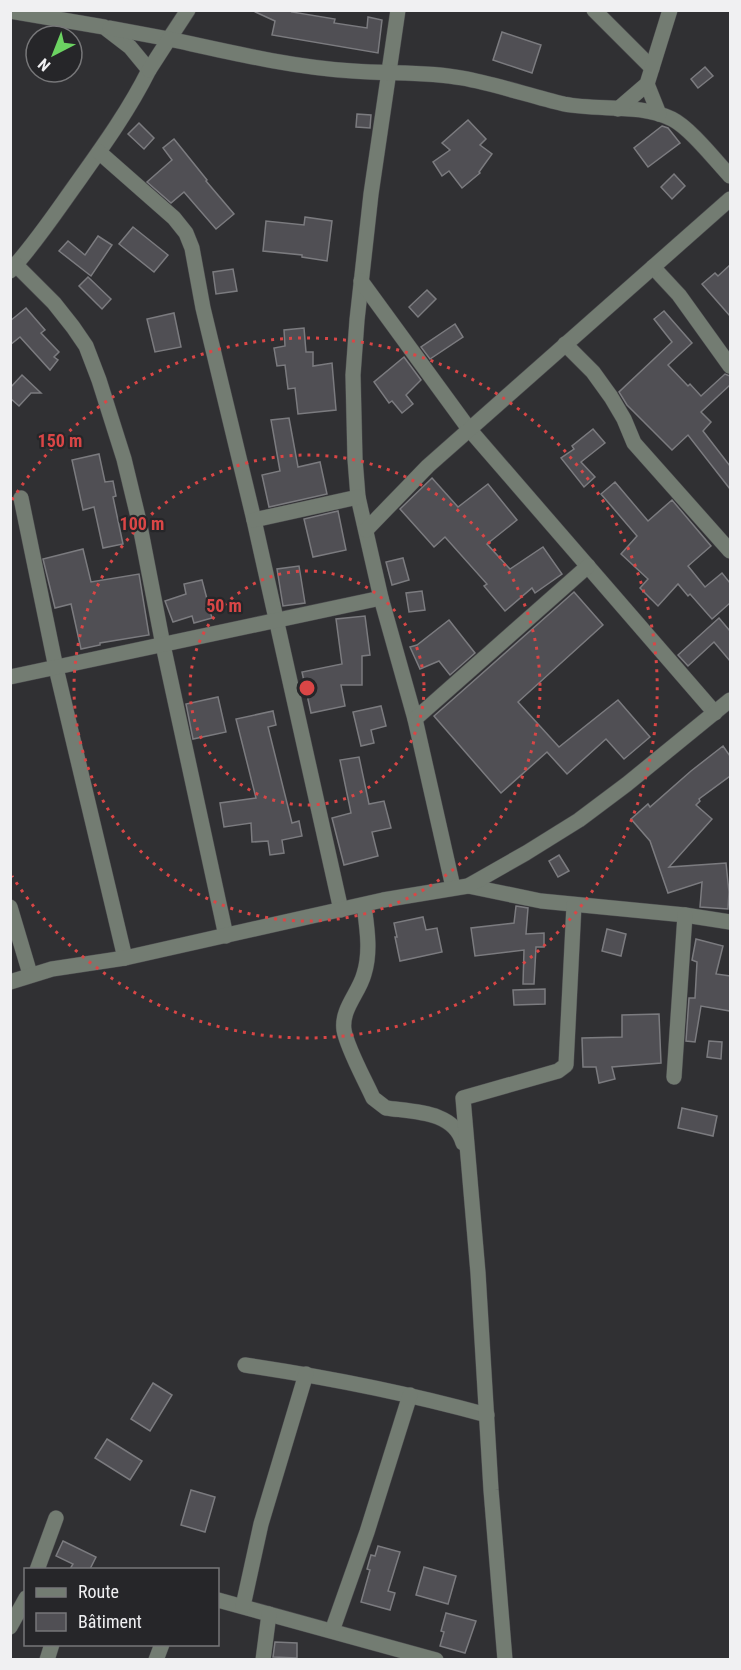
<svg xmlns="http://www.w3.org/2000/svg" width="741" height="1670" font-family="'Roboto Condensed',sans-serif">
<rect width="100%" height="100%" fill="#303033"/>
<g fill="#504f54" stroke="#7b7b7f" stroke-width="1.5">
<path d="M 251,10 L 293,10 L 292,12 L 335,19 L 334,23 L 367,28 L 368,17 L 382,20 L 378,53 L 272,35 L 275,21 Z"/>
<path d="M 502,32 L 541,45 L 532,73 L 493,60 Z"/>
<path d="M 705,67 L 713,76 L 698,88 L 691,79 Z"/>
<path d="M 357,114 L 371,115 L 370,128 L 356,127 Z"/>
<path d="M 468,120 L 486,139 L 480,145 L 492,154 L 479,172 L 480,173 L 462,188 L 449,171 L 442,176 L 433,162 L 450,150 L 442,143 Z"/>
<path d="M 139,123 L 154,138 L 144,149 L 128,134 Z"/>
<path d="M 662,126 L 668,128 L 680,143 L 648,167 L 634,148 Z"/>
<path d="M 174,139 L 207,180 L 206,181 L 234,214 L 216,229 L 184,192 L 171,203 L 147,182 L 172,160 L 163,148 Z"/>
<path d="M 674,174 L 685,186 L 672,199 L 661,187 Z"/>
<path d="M 305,217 L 332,221 L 327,261 L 302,257 L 302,255 L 263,251 L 266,221 L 304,225 Z"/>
<path d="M 133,227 L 168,255 L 154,272 L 119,244 Z"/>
<path d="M 98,236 L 112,245 L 91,276 L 59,251 L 68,241 L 85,255 Z"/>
<path d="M 730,265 L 730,316 L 702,284 L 715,273 L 718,276 Z"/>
<path d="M 233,269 L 237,291 L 216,294 L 213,272 Z"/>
<path d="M 88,277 L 111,299 L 102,309 L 79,286 Z"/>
<path d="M 427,290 L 436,299 L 418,317 L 409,307 Z"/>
<path d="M 26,308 L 45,330 L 41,333 L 59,352 L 54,357 L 58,360 L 50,370 L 20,337 L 10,345 L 10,321 Z"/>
<path d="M 664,311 L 692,343 L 668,365 L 688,386 L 690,384 L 701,396 L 725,374 L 730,376 L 730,385 L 701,412 L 711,422 L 703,431 L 730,466 L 730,489 L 688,435 L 672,450 L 627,405 L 619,392 L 672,342 L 654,319 Z"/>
<path d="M 174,313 L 181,347 L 155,352 L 147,319 Z"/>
<path d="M 455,324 L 463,337 L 430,359 L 421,347 Z"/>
<path d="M 304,328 L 306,352 L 313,352 L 313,366 L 332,363 L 336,410 L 298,414 L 295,388 L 288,389 L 285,365 L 277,366 L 274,348 L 285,346 L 284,330 Z"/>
<path d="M 404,357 L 421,380 L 406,395 L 413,404 L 402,413 L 392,401 L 389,403 L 374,382 Z"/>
<path d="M 22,375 L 41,393 L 31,393 L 19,406 L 10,398 L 10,388 Z"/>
<path d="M 289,418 L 298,467 L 320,462 L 327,494 L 269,507 L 262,475 L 280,471 L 271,420 Z"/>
<path d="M 593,429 L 605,443 L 581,462 L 595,477 L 584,487 L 561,458 L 574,449 L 572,446 Z"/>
<path d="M 99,454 L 105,482 L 113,481 L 116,496 L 113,497 L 123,544 L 103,548 L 94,507 L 83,510 L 72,460 Z"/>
<path d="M 432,478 L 458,507 L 488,484 L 517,520 L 487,544 L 510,569 L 543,547 L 562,574 L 535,593 L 532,588 L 505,611 L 484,586 L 487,584 L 445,537 L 434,547 L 400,509 Z"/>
<path d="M 615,482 L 648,521 L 672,500 L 711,546 L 688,566 L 705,587 L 722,573 L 730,583 L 730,603 L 712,619 L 690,594 L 688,596 L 678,584 L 658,606 L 640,588 L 648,579 L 621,554 L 637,536 L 601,494 Z"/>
<path d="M 338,511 L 346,550 L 313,557 L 304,519 Z"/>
<path d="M 83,549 L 91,582 L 139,574 L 149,635 L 100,643 L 100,645 L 81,649 L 71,604 L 55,608 L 43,559 Z"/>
<path d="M 403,558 L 409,580 L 392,585 L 386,562 Z"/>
<path d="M 299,566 L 305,603 L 283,606 L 277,569 Z"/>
<path d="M 202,580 L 212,618 L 194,623 L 192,616 L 173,622 L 165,601 L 186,594 L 184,584 Z"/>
<path d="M 422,591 L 425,610 L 409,612 L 406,593 Z"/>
<path d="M 574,592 L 603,625 L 518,702 L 559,747 L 618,700 L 650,737 L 624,759 L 606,739 L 567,774 L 547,752 L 501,793 L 434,716 Z"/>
<path d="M 365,616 L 370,655 L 362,656 L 362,685 L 341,685 L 345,706 L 311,713 L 302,672 L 342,664 L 336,619 Z"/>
<path d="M 719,618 L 730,631 L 730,661 L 714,642 L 688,666 L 678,655 Z"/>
<path d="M 449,620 L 475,653 L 450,675 L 439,661 L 420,669 L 410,647 L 417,645 Z"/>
<path d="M 218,697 L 226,732 L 193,739 L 186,704 Z"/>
<path d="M 381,706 L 386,726 L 371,730 L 374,743 L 361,746 L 353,712 Z"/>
<path d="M 273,711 L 276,725 L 268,727 L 292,823 L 299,821 L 302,836 L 282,840 L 284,853 L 270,855 L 268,841 L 252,842 L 251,823 L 224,827 L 220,803 L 256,798 L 236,719 Z"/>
<path d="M 723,746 L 730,756 L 730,776 L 699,799 L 700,801 L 696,805 L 712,819 L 669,867 L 726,863 L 729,892 L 728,909 L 700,907 L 702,882 L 668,893 L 650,841 L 631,819 L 648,804 L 650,807 L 691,771 Z"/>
<path d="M 359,757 L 369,804 L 384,801 L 391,828 L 372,832 L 378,856 L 344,865 L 332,818 L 351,813 L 340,760 Z"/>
<path d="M 559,855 L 569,871 L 558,877 L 549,861 Z"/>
<path d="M 516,906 L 528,908 L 526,934 L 544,933 L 544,947 L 536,947 L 534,984 L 523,984 L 524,950 L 475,956 L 471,928 L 514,923 Z"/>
<path d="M 423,917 L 426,930 L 437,928 L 442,952 L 400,961 L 395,937 L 397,937 L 394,923 Z"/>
<path d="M 607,929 L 626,934 L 621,956 L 602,951 Z"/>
<path d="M 696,939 L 723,946 L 716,974 L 730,976 L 730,1011 L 701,1006 L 695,1042 L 686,1041 L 689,998 L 695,998 L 697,962 L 692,960 Z"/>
<path d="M 545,989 L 545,1004 L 514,1005 L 513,990 Z"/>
<path d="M 659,1014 L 661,1063 L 612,1067 L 615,1079 L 599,1083 L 596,1067 L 583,1067 L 582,1038 L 622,1037 L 622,1015 Z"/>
<path d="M 709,1041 L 722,1042 L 721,1059 L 707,1057 Z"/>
<path d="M 682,1108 L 717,1116 L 713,1136 L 678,1128 Z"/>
<path d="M 153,1383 L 172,1395 L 150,1431 L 131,1419 Z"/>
<path d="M 107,1439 L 142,1461 L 130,1480 L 95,1458 Z"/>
<path d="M 191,1490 L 215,1497 L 205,1532 L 181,1525 Z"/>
<path d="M 63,1541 L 96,1557 L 90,1569 L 70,1569 L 73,1564 L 56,1556 Z"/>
<path d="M 378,1546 L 400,1552 L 388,1591 L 395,1593 L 390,1610 L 361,1602 L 370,1570 L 367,1569 L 371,1555 L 375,1556 Z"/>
<path d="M 424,1567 L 456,1576 L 448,1604 L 416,1595 Z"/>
<path d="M 446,1613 L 476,1621 L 465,1653 L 440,1646 L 444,1632 L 441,1631 Z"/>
<path d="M 275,1642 L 297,1643 L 297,1658 L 273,1657 Z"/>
</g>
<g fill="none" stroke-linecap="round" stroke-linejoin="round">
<g stroke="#4b4b4e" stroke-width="16">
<g id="minor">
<path d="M 398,10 L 371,194 L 357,320 L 353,375 L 355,459 L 358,497 L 381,598 L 415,719 L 453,887"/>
<path d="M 594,10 L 652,68"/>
<path d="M 10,11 L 104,27 L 130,47 L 149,70 C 128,112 101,149 74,187 C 54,215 34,245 10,271"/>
<path d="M 110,28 L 169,39 L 188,10"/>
<path d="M 149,70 L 169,39 C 229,52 291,67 353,71 C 390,74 426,71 462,78 C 496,84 530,96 564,104 C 599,111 639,103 672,119 C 690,128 715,160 730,176"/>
<path d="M 647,84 L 659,114"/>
<path d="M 618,109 L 647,84 L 670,10"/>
<path d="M 99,152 L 174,218 L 186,233 L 192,248 L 203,308 L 254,520 L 341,910"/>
<path d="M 16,265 L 54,303 L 73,327 L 86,346 L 99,380 L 124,459 L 139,521 L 163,645 L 226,936"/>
<path d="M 653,267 L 679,295 L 730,366"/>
<path d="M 361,281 L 469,429 L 715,713"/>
<path d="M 565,344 L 593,372 L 611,397 L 624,419 L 634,443 L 730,551"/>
<path d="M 21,498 L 56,668 L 125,958"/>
<path d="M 254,520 L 358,497"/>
<path d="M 366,530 L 428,466 L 730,199"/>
<path d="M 10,677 L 381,598"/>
<path d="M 415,719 L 588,566"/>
<path d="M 468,886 L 541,901 L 685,915 L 730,922"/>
<path d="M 364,905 C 367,928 371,952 364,974 C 359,993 341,1009 344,1030 C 347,1048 365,1080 373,1098 L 386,1108 C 414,1112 454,1111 463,1143"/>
<path d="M 10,907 L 30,974"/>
<path d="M 10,982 L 52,969 L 125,958 L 383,900 L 468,886 L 526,853 L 579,820 L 627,784 L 730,700"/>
<path d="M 674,1077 L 685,915"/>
<path d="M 245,1365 C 326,1377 407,1393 487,1415"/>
<path d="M 37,1570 L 56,1518"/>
<path d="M 218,1600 L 436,1660"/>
<path d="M 243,1606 L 261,1524 L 306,1374"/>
<path d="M 10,1627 L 26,1598"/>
<path d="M 332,1631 L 367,1532 L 410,1395"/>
<path d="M 47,1660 L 52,1644"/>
<path d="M 156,1660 L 162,1644"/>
<path d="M 263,1660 L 269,1614"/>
<path d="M 505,1660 L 491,1490 L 478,1273 L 463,1098 L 558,1071 L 566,1065 L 574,905"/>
</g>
</g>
<use href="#minor" stroke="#737c72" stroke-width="15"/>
</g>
<g fill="none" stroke="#da4646" stroke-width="3" stroke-dasharray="3 6">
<circle cx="307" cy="688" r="117"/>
<circle cx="307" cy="688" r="233"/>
<path d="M12 500A350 350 0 1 1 12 876"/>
</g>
<circle cx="307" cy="688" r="9" fill="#da4646" stroke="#262629" stroke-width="3"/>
<g font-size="18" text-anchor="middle" font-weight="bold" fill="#da4646" stroke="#262629" stroke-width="4.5" stroke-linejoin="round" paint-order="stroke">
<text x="60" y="447">150 m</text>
<text x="142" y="530">100 m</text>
<text x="224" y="612">50 m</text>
</g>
<rect width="741" height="1670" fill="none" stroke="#f0f0f2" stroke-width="24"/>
<rect x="24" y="1568" width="195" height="78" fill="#262629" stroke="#777779" stroke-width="1.5"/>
<rect x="36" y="1588" width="30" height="9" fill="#737c72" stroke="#777779" stroke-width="1.5"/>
<text x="78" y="1598" font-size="18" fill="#f0f0f2">Route</text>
<rect x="36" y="1613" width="30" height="18" fill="#504f54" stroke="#777779" stroke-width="1.5"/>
<text x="78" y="1628" font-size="18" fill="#f0f0f2">Bâtiment</text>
<g transform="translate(54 54) rotate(222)"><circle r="28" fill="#262629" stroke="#777779" stroke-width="1.5"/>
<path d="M0-4.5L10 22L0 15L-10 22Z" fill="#6cd362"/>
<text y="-9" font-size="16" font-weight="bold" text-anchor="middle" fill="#f0f0f2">N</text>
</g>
</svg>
